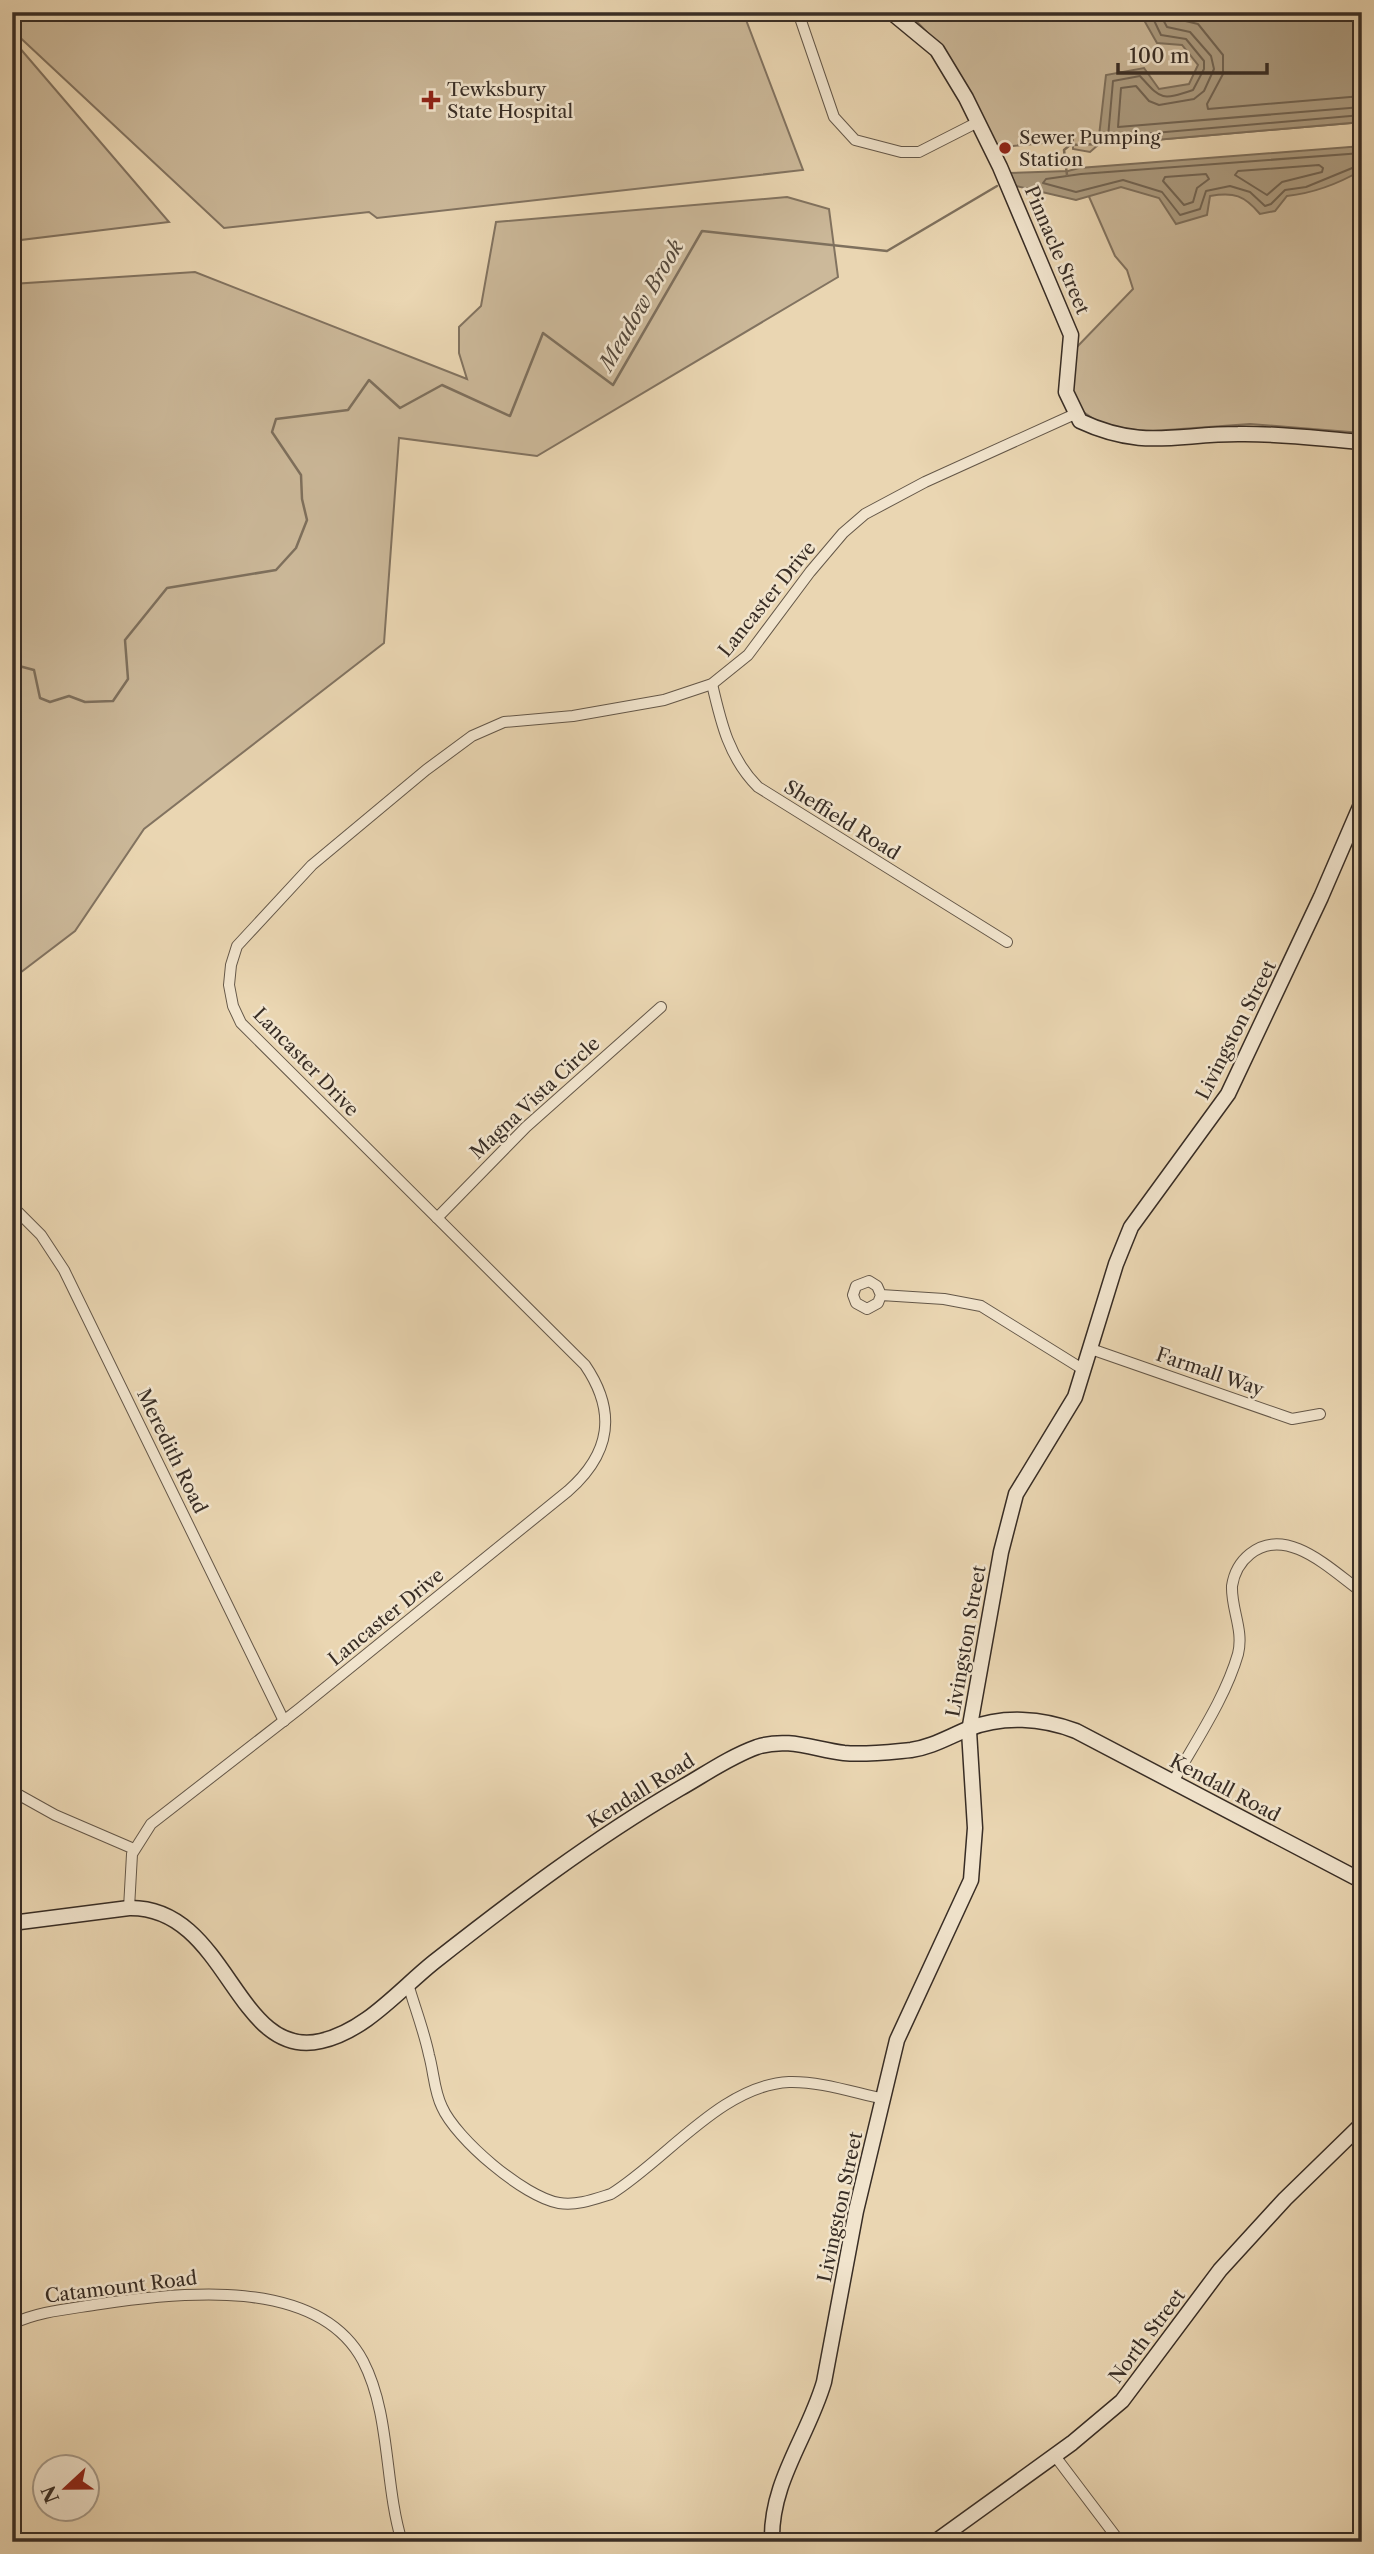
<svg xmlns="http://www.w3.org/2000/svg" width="1374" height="2554" font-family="'Libre Caslon Text',serif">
<rect width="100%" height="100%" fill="#ead6b2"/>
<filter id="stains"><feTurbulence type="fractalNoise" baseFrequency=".00286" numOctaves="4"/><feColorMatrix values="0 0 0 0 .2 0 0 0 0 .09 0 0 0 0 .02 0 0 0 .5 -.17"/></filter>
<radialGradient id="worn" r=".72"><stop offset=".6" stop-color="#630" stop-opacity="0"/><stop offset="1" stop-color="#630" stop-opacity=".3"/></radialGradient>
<g fill="#ccb99a" stroke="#827360" stroke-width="2">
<path d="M 12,12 L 743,12 L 803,170 L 377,218 L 369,212 L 224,228 L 12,30 Z"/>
<path d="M 905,12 L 1362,12 L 1362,122 L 1098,145 L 1090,152 L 1073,149 L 1073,140 L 992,148 C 968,102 948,43 905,12 Z"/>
<path d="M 12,39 L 169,222 L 12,241 Z"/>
<path d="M 1362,146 L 1362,433 L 1250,424 L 1153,431 L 1121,429 L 1095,420 L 1082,411 L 1072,390 L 1074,350 L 1133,289 L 1127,270 L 1115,256 L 1083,183 Z"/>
<path d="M 787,197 L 829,209 L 838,277 L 537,456 L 399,438 L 384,643 L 144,829 L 75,931 L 12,979 L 12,284 L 195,272 L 467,379 L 459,353 L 459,327 L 481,306 L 496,222 Z"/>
</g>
<g fill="#ad9d82" stroke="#7e705d" stroke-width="2">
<path d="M 1143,12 L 1362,12 L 1362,122 L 1098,145 L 1106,75 L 1144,68 L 1159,89 L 1189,84 L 1198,65 L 1182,45 L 1157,43 L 1145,22 Z"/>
<path d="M 1362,146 L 1362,170 C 1338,184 1314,193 1287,196 L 1275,211 L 1260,214 C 1244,195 1234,192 1210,196 L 1207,215 L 1176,224 L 1159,198 L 1121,187 L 1076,200 L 1016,186 L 1010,173 L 1068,171 L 1079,168 Z"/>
</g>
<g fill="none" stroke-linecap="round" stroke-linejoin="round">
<g stroke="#726554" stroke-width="2">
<path d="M 1150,12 L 1161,35 L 1186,39 L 1204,61 L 1204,69 L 1193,90 C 1160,101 1161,99 1140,76 L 1113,81 L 1108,137 L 1362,115"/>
<path d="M 1159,12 L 1167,27 L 1190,32 L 1211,56 L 1214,69 L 1204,91 L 1194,99 L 1159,105 L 1149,101 L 1136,86 L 1121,88 L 1118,127 L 1362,107"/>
<path d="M 1169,12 L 1173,18 L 1198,24 L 1223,55 L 1223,74 L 1207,104 L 1208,109 L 1362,96"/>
<path d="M 1362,153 L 1081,174 L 1046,179 L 1043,183 L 1076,192 L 1123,180 L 1162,192 L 1180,215 L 1200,209 L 1206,191 L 1230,186 L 1250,192 L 1265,206 L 1271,204 L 1285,190 L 1306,187 L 1362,164"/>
<path d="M 1319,165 L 1323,168 L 1322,172 L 1282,182 L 1267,195 L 1235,175 L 1238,171 Z"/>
<path d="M 1206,174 L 1209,179 L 1197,188 L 1193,202 L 1184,205 L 1163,181 L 1165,177 Z"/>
</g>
<g stroke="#7e705d" stroke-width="2.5">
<path d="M 1067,175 L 1064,150 L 1070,145 L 1101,144"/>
<path d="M 12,676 L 19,666 L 34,670 L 40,698 L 50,702 L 69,696 L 85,702 L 113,701 L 128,679 L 125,640 L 167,588 L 276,570 L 296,548 L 307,520 L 302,499 L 301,475 L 272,432 L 276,419 L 348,410 L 369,380 L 400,408 L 442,385 L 510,416 L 543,333 L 613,385 L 702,231 L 887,251 L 997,186"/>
</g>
<g stroke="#645748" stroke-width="12">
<g id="street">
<path d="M 798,12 L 834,117 L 855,140 L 901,152 L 919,152 L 978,122"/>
<path d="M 712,684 C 721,723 729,758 758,787 L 1007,942"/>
<path d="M 12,1206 L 41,1235 L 64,1270 L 284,1721"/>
<path d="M 437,1218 L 526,1127 L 661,1007"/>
<path d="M 881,1295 L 878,1303 L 867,1309 L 856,1303 L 853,1295 L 856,1286 L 869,1281 L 877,1286 L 881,1295 L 944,1299 L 981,1306 L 1084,1370"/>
<path d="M 1091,1349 L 1292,1419 L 1320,1414"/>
<path d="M 1173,1782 C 1195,1742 1225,1699 1238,1654 C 1244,1630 1231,1609 1232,1586 C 1234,1573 1240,1562 1250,1554 C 1287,1524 1332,1571 1362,1592"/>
<path d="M 12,1791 L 55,1815 L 134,1849"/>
<path d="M 129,1908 L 132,1854 L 151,1824 L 299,1709 L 568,1491 C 611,1453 617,1412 585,1365 L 241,1023 L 233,1006 L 229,985 L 231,965 L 237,946 L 312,865 L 426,770 L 472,736 L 504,722 L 573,716 L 664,700 L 712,684 L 748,655 L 810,572 L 843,533 L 865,514 L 925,482 L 1075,414"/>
<path d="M 408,1984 C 415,2008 424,2031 429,2055 C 434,2073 434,2091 442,2107 C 456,2139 524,2197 559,2203 C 577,2206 595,2199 611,2194 C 666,2160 722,2085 789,2082 C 819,2081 855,2093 884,2099"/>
<path d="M 12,2324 C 39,2311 70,2309 100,2304 C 179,2292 318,2276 363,2361 C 391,2415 384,2484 402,2542"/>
<path d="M 1055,2456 L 1120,2542"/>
</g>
</g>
<g stroke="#382d25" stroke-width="17">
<g id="secondary">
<path d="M 891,12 L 937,50 L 966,98 L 1000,167 L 1071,335 L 1066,392 L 1080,421 C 1142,450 1176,434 1238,434 C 1279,433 1321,439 1362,442"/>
<path d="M 12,1923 L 129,1908 C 228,1906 235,2061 321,2041 C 366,2031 400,1989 434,1962 C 513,1900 592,1840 679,1789 C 704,1775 729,1757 757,1747 C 788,1737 813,1749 844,1753 C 865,1755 889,1752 911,1750 C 932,1747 948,1737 968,1729 C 1003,1715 1042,1718 1076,1731 L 1362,1881"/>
<path d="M 772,2542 C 770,2482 808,2437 824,2382 L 856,2211 L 897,2040 L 971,1880 L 975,1828 L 969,1731 L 1001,1552 L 1016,1494 L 1075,1397 L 1116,1264 L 1131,1227 L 1228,1094 L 1321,897 L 1362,802"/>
<path d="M 935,2542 L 1072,2443 L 1122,2401 L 1220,2270 L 1285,2199 L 1362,2124"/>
</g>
</g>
<use href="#street" stroke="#f1e4cd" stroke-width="10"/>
<use href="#secondary" stroke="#f1e4cd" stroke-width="14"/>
</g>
<g fill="#8f2418" stroke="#f1e4cd" stroke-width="2.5">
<path d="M427.5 89.5h7v7h7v7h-7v7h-7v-7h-7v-7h7z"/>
<circle cx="1005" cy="148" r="7"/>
</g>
<g text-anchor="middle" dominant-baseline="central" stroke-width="5" stroke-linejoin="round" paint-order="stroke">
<g font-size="19" fill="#382d25" stroke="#f1e4cd" text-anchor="start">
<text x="447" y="89">Tewksbury<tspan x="447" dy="22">State Hospital</tspan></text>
<text x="1019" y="137">Sewer Pumping<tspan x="1019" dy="22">Station</tspan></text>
</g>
<g font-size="19" fill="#382d25" stroke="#f1e4cd">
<text transform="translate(1057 250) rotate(67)">Pinnacle Street</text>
<text transform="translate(767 599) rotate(-51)">Lancaster Drive</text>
<text transform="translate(842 820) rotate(32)">Sheffield Road</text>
<text transform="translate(1236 1030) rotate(-63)">Livingston Street</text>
<text transform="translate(306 1062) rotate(46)">Lancaster Drive</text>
<text transform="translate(535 1098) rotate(-43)">Magna Vista Circle</text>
<text transform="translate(1210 1372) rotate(19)">Farmall Way</text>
<text transform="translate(172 1451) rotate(64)">Meredith Road</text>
<text transform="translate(386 1617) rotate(-39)">Lancaster Drive</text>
<text transform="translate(966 1641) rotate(-80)">Livingston Street</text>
<text transform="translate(1225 1788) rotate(28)">Kendall Road</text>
<text transform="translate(641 1791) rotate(-32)">Kendall Road</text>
<text transform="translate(840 2207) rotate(-78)">Livingston Street</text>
<text transform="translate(121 2287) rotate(-7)">Catamount Road</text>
<text transform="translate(1147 2336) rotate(-53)">North Street</text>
</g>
<g font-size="21" font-style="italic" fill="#55493c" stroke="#f1e4cd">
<text transform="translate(641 305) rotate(-60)">Meadow Brook</text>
</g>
</g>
<rect width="1374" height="2554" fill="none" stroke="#ead6b2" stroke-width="42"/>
<rect x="14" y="14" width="1346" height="2526" fill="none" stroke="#382d25" stroke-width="3.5"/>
<rect x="21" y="21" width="1332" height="2512" fill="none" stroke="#382d25" stroke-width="2"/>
<g transform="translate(66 2488) rotate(248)"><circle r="33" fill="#f1e4cd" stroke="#a79b8a" stroke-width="2"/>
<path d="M0-5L12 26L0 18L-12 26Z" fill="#8f2418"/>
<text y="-10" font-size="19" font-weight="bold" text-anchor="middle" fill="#382d25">N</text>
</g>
<path d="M1118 63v10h149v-10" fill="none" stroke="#382d25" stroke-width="3.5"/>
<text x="1129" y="63" font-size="21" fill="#382d25" stroke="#f1e4cd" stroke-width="5" paint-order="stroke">100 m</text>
<rect width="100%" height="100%" filter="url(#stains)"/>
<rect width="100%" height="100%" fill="url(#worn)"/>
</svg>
